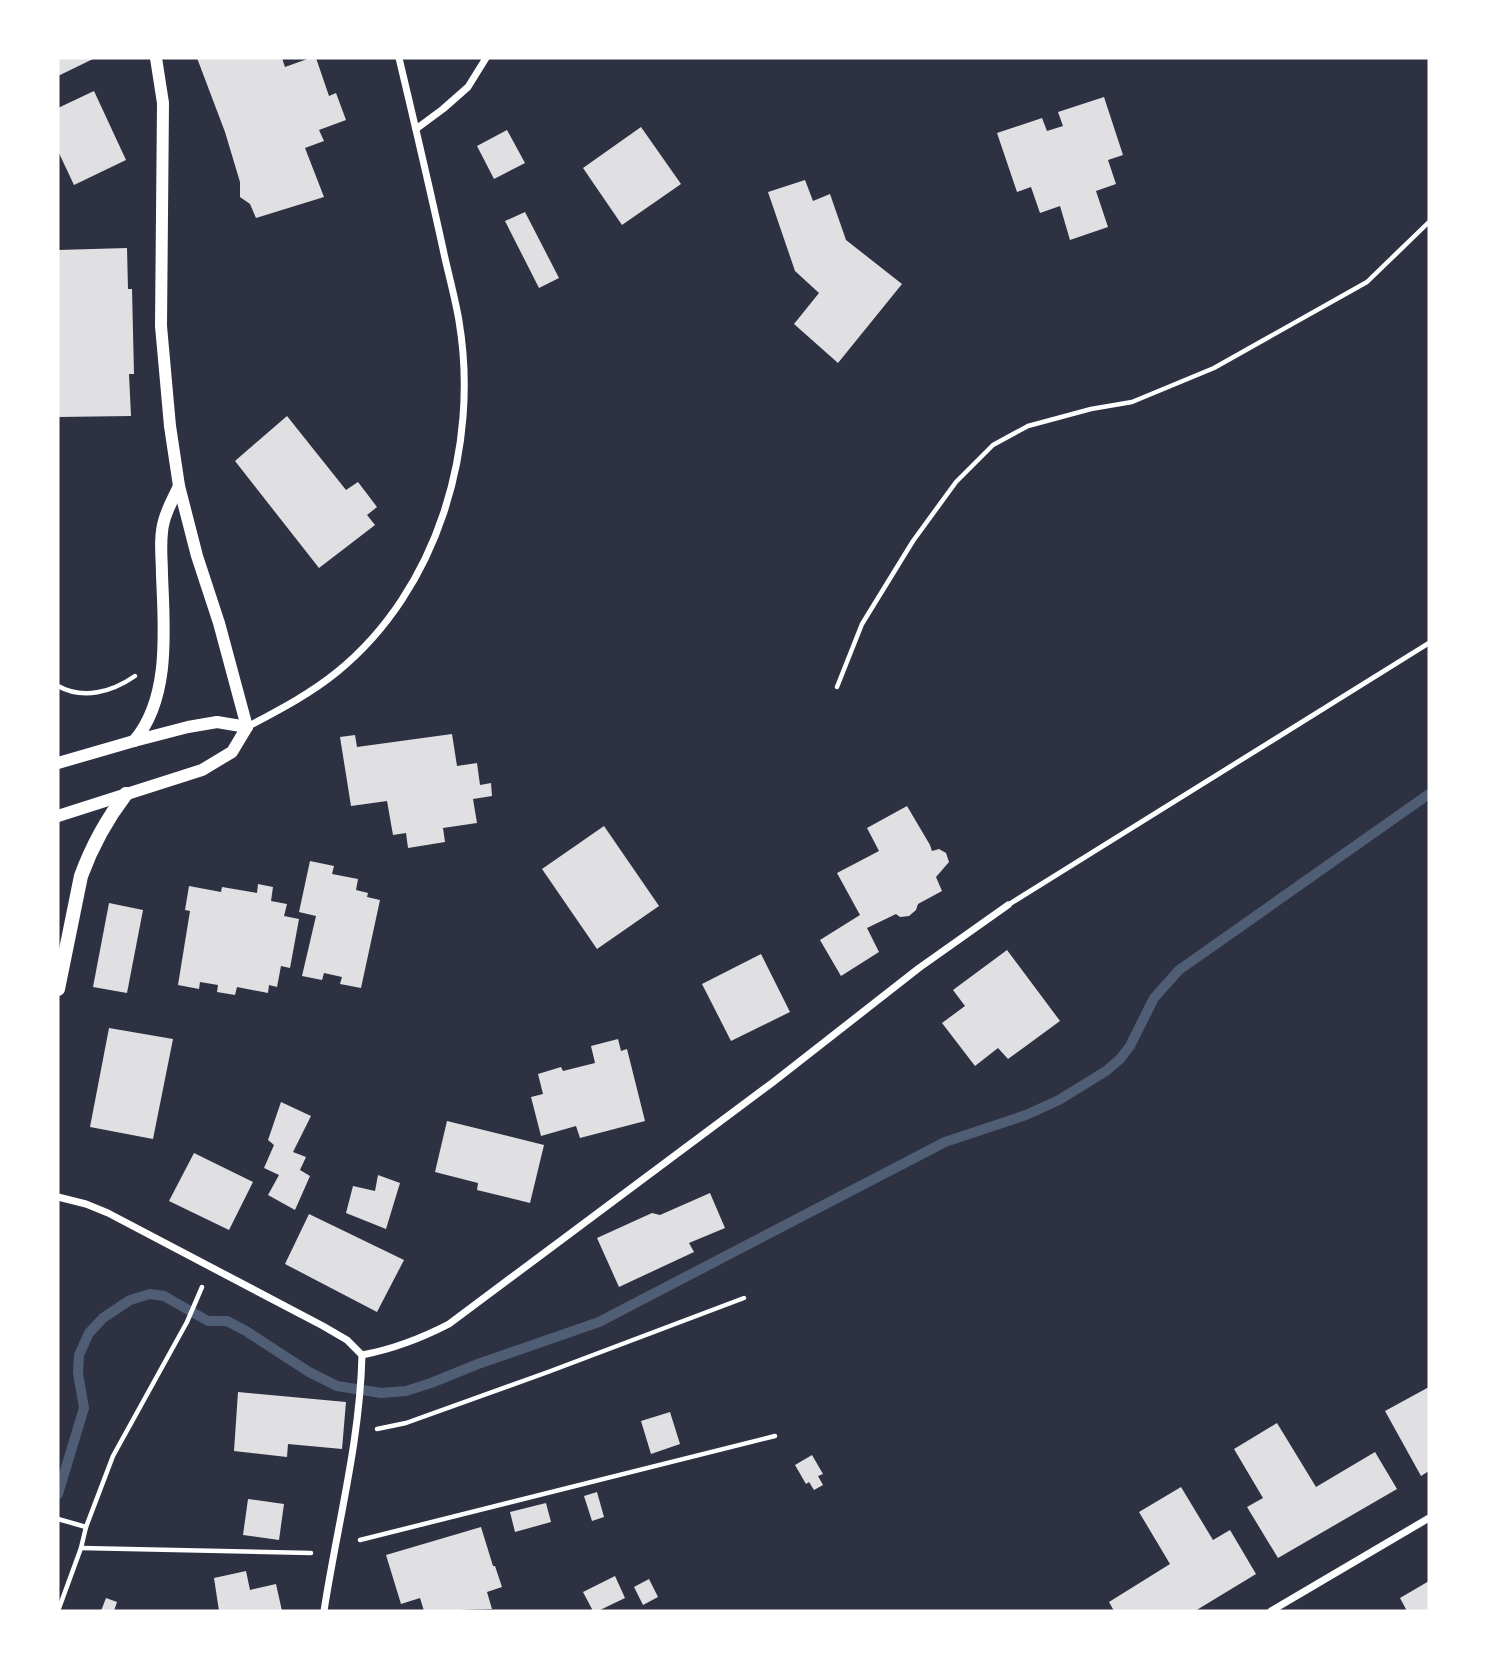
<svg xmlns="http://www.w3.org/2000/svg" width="1487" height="1669" font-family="'Sofia Sans Condensed',sans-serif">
<rect width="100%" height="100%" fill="#2d3142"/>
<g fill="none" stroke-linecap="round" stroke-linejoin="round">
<path stroke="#4f5d75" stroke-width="10" d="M 58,1494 L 84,1408 L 78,1373 L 79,1355 L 89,1333 L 103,1318 L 130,1300 L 150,1294 L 164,1296 L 208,1321 L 227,1321 L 246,1331 L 309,1372 L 337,1386 L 381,1393 L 406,1391 L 431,1383 L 478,1364 L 599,1322 L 945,1142 L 1026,1115 L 1059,1100 L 1106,1071 L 1120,1059 L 1130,1046 L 1154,998 L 1179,970 L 1429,794"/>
</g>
<g fill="#e0e0e3">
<path d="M 58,58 L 95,58 L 58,76 Z"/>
<path d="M 197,58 L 282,58 L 285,67 L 310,58 L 316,58 L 329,96 L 336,93 L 346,120 L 319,130 L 324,141 L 305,148 L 324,197 L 256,218 L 250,204 L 240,197 L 240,182 L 225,132 Z"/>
<path d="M 94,91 L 126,160 L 74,185 L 58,151 L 58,108 Z"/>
<path d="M 1104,97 L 1123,155 L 1108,160 L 1116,184 L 1096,191 L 1108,227 L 1070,240 L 1060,206 L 1040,213 L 1031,187 L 1017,192 L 997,133 L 1042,118 L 1047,131 L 1063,126 L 1058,112 Z"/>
<path d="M 641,127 L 681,184 L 622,225 L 583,168 Z"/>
<path d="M 507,130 L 525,163 L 494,179 L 477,146 Z"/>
<path d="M 805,180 L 813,201 L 830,194 L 846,240 L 902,284 L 838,363 L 794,324 L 819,293 L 795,271 L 768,192 Z"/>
<path d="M 525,212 L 559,278 L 539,288 L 505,221 Z"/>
<path d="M 127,248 L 128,289 L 132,289 L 134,374 L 129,374 L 131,416 L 58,417 L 58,250 Z"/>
<path d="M 287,416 L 346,490 L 358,482 L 377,507 L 367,515 L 375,525 L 319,568 L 235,461 Z"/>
<path d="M 452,734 L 457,766 L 477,763 L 480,785 L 491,783 L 492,796 L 473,799 L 477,823 L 443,828 L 445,842 L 408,848 L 406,833 L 393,835 L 387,801 L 351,806 L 340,737 L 355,735 L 357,747 Z"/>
<path d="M 907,806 L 930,845 L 932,851 L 939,849 L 946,853 L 949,862 L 936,877 L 942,891 L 918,904 L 916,910 L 909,916 L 900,917 L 896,914 L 867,928 L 879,952 L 841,976 L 820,940 L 860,915 L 837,873 L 879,851 L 867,828 Z"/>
<path d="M 604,826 L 659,906 L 597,949 L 542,869 Z"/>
<path d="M 310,861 L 334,866 L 332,874 L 358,879 L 356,890 L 368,893 L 367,897 L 380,900 L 361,988 L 340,984 L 342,977 L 324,973 L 322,980 L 302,976 L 316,916 L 299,912 Z"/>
<path d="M 258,884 L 273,887 L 271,901 L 287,904 L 284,916 L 299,919 L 290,968 L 281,966 L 277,987 L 269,985 L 268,993 L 237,987 L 235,995 L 217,992 L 218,985 L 200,982 L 199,989 L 178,985 L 190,911 L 185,910 L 189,886 L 221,892 L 222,887 L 257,893 Z"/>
<path d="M 109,903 L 143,910 L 127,993 L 93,987 Z"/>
<path d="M 1007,950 L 1060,1021 L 1008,1059 L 998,1048 L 975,1066 L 942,1023 L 965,1006 L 953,990 Z"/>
<path d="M 761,954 L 790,1012 L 731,1041 L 702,984 Z"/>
<path d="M 109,1028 L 173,1039 L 153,1139 L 90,1127 Z"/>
<path d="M 618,1039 L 621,1051 L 627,1049 L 645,1121 L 580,1138 L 576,1126 L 541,1136 L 531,1097 L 543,1094 L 538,1074 L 561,1067 L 563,1071 L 595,1063 L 591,1046 Z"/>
<path d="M 281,1102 L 311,1116 L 293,1152 L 306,1157 L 300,1170 L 310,1176 L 295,1210 L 268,1195 L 279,1175 L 264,1168 L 274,1145 L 268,1140 Z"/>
<path d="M 447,1121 L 544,1145 L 530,1203 L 477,1190 L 478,1183 L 435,1172 Z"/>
<path d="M 194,1153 L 253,1182 L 229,1230 L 169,1201 Z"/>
<path d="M 378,1175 L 400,1183 L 386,1229 L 346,1213 L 353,1186 L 375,1191 Z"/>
<path d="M 710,1193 L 725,1228 L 689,1243 L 694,1252 L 619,1287 L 597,1238 L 652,1213 L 660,1215 Z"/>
<path d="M 309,1214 L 404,1260 L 377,1312 L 285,1264 Z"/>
<path d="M 1429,1387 L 1429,1471 L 1421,1476 L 1385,1411 Z"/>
<path d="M 238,1392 L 346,1402 L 342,1449 L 288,1444 L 287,1457 L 234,1451 Z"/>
<path d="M 670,1412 L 680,1444 L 651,1454 L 641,1421 Z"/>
<path d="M 1277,1423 L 1316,1487 L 1375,1452 L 1397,1489 L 1278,1558 L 1247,1507 L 1263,1498 L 1234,1449 Z"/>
<path d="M 812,1455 L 823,1474 L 818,1476 L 823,1485 L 814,1490 L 809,1482 L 806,1484 L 795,1465 Z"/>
<path d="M 1181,1487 L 1213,1540 L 1230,1530 L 1256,1574 L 1195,1611 L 1114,1611 L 1109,1602 L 1170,1564 L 1139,1512 Z"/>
<path d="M 597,1492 L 604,1517 L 592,1521 L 584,1496 Z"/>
<path d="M 248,1499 L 284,1504 L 279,1540 L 243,1535 Z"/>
<path d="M 546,1503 L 551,1522 L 515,1532 L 510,1512 Z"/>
<path d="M 481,1527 L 493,1566 L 495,1566 L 502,1587 L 487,1592 L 492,1609 L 424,1611 L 420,1598 L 401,1604 L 386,1555 Z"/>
<path d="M 246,1571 L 250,1590 L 276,1584 L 282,1611 L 219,1611 L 214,1578 Z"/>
<path d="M 615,1576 L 625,1598 L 598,1611 L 593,1611 L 583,1592 Z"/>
<path d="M 649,1579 L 658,1597 L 643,1605 L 634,1587 Z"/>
<path d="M 1429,1581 L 1429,1611 L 1407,1611 L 1400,1598 Z"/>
<path d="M 106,1598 L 117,1602 L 114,1611 L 101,1611 Z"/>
</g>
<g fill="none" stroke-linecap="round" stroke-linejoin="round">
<g stroke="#fff" stroke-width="4.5">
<path d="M 58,686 C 83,700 112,692 135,676"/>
<path d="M 837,687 L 862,624 L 913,541 L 956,482 L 993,445 L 1028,426 L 1091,409 L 1132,402 L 1214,368 L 1367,282 L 1429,222"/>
<path d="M 377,1429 L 406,1423 L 548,1372 L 744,1298"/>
<path d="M 58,1519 L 86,1527"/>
<path d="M 360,1540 L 775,1436"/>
<path d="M 81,1548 L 311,1553"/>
<path d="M 58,1611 L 81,1548 L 86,1527 L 113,1456 L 187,1322 L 202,1287"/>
</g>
<path stroke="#fff" stroke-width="5" d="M 1008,905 L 1429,643"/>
<g stroke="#fff" stroke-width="7">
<path d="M 416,129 L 443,109 L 468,87 L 486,58"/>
<path d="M 247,727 C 279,710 310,694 337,672 C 438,590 480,446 459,321 C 455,297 448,273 443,249 C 429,185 414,121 399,58"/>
<path d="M 58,1197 L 86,1204 L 108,1213 L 323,1326 L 347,1340 L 362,1355"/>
<path d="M 362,1355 C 394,1349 420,1339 449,1324 L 772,1083 L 919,968 L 1008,905"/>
<path d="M 324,1611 C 337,1526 360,1442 362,1355"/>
<path d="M 1271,1611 L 1429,1518"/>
</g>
<g stroke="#fff" stroke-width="12">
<path d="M 156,58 L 163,103 L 161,326 L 170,426 L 179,486 L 197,556 L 219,623 L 247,727"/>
<path d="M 134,741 C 171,698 164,628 162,575 C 162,558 159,538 164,521 C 167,509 174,497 179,486"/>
<path d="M 58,763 L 134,741 L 188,727 L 217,722 L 247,727"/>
<path d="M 58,816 L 202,770 L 232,752 L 247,727"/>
</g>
<path stroke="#fff" stroke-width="14" d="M 58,989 L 81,876 C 92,846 106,820 126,794"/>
</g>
<rect width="1487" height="1669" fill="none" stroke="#ffffff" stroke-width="119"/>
</svg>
